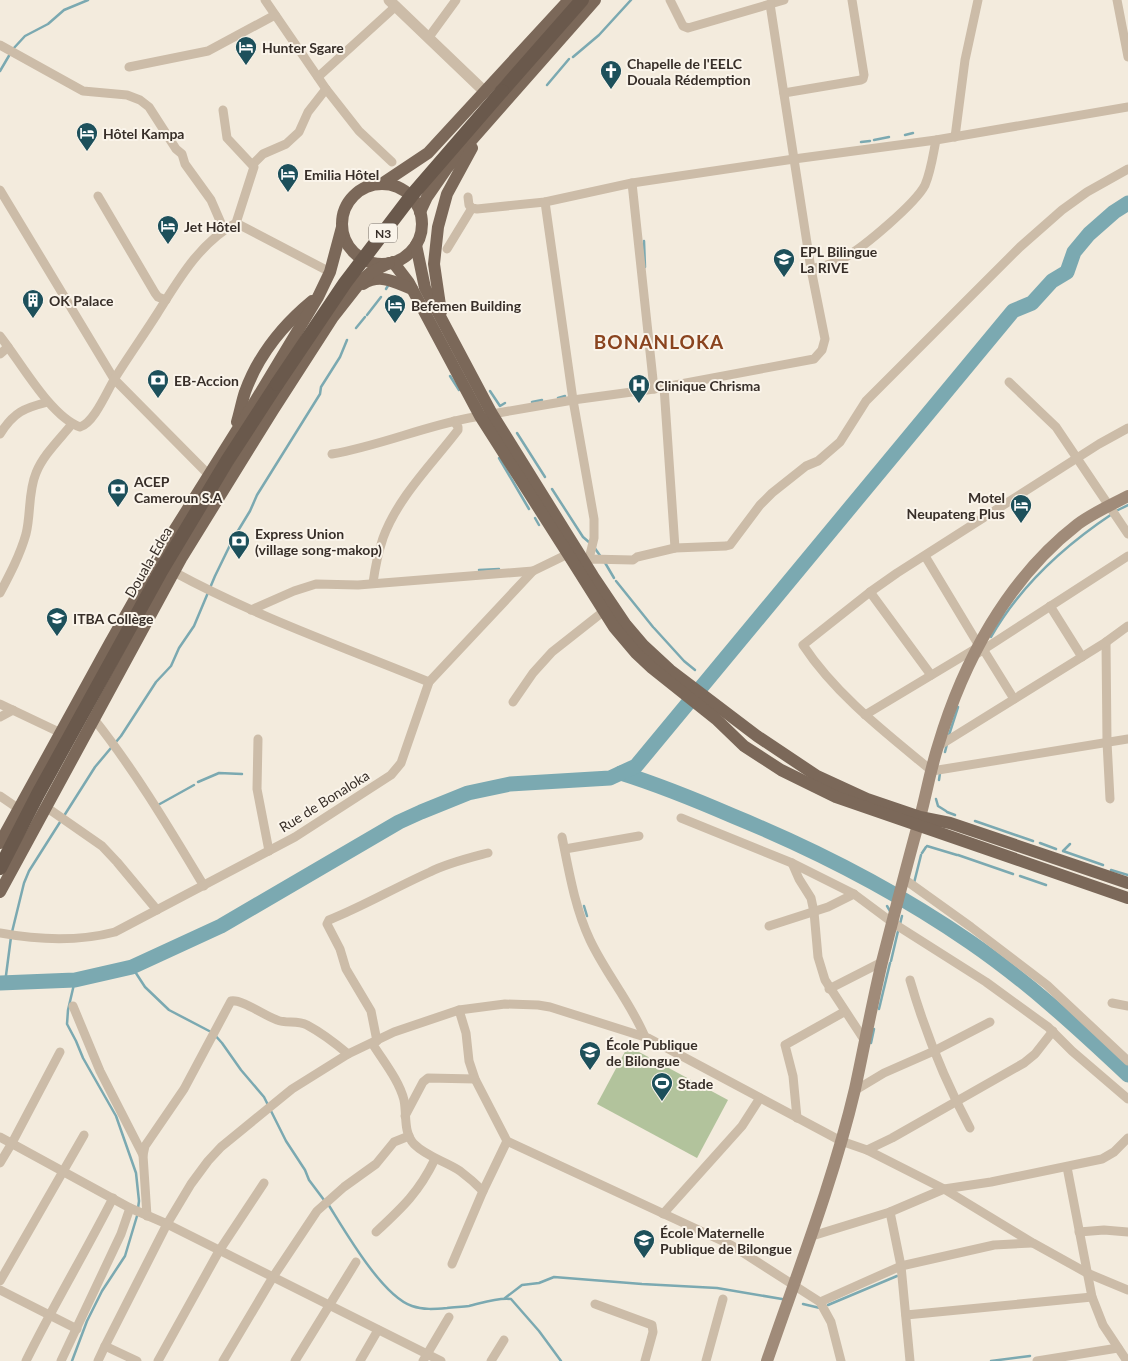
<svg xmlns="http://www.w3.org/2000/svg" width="1128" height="1361" font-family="Lato,sans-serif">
<rect width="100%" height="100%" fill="#f3ebdd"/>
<path fill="#b2c39c" d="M 628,1046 L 728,1100 L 697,1158 L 597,1104 Z"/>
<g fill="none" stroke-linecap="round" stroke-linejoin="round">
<g stroke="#7ba9b1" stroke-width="2.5">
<path d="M 13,49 L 25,36 L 48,24 L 64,10 L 88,0"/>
<path d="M 573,57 L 599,35 L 631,0"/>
<path d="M 0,71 L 10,54"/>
<path d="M 547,85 L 569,59"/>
<path d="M 905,135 L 913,133"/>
<path d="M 874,140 L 889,137"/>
<path d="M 861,142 L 870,141"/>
<path d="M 644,241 L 645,267"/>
<path d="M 386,289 L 389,284"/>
<path d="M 367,315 L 381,297"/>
<path d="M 356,328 L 365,317"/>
<path d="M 450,376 L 459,390"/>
<path d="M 490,391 L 500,406 L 505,403"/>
<path d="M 558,398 L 565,396"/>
<path d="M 532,402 L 542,400"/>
<path d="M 517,433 L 545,477"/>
<path d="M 499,458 L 529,509"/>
<path d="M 552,489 L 583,537 L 590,543"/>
<path d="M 1116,511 L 1128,505"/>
<path d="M 535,518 L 539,525"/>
<path d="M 594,547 L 601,557"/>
<path d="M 604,561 L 614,578"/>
<path d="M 479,570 L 499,569"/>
<path d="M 616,581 L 653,627"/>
<path d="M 654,628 L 684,661 L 695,670"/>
<path d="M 991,637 C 1020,586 1064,546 1112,514"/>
<path d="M 949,735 L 958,707"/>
<path d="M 945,752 L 947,744"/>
<path d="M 939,780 L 940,773"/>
<path d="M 198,782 L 219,773 L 242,774"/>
<path d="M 936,799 L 938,806 L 946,811"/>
<path d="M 158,805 L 194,785"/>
<path d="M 947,812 L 955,815"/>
<path d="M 975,821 L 1033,841"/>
<path d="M 1040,843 L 1056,849"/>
<path d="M 1070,844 L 1063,851 L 1103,865"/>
<path d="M 927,846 L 957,855"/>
<path d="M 922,853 L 926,847"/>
<path d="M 958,855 L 1013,874"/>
<path d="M 1111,870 L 1128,875"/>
<path d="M 1020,876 L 1046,885"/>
<path d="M 914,883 L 921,855"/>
<path d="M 906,904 L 908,896"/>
<path d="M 584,906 L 587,916"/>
<path d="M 887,906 L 890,911"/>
<path d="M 900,924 L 902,916"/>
<path d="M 12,932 L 24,883 L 29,871 L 95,767 L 121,736 L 156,682 L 171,666 L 179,648 L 194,626 L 215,576 L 233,539 L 250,511 L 257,495 L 320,394 L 321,387 L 340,357 L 347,340"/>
<path d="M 891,961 L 898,931"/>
<path d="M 132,967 L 145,987 L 169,1010 L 213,1033 L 222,1043 L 241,1070 L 264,1097 L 286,1141 L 305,1170 L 309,1180 L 324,1200"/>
<path d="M 5,983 L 11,937"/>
<path d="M 879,1009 L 890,963"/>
<path d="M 871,1043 L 874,1029"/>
<path d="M 328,1204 C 345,1231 382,1296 412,1306 C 423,1310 435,1309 447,1308 C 454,1307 462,1307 469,1306 C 482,1303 498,1297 511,1299 L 539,1331 L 561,1361"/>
<path d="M 505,1298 L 522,1285 L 539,1283 L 554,1277 L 642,1284 L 717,1288 L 782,1299"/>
<path d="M 803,1304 L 820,1308"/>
<path d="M 828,1305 L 897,1276"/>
<path d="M 72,1361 L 87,1321 L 102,1291 L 125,1256 L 137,1216 L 139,1201 L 136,1173 L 116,1116 L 83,1058 L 76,1041 L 67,1024 L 68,1010 L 75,980"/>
<path d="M 991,1361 L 1030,1356"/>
</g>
<g stroke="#7ba9b1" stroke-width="15">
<path d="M 621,773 C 659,785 696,800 733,816 C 816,850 896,891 970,942 C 1027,981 1078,1028 1128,1075"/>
<path d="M 0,983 L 75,980 L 132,967 L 221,926 L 399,822 L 421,812 L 468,793 L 510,784 L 610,778 L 636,766 L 1013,311 L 1032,303 L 1052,281 L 1067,272 L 1074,252 L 1089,234 L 1114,212 L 1128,203"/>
</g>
<g stroke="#ccbca8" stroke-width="9">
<path d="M 265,0 L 326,89 L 359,131 L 392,162"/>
<path d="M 670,0 L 683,26 L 688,28 L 784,0"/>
<path d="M 1117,0 L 1128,57"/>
<path d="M 429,37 L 456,0"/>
<path d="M 0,45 L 83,91 L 127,95 L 140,100 L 149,107 L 176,149 L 182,154 L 185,164 L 211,200 L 224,230"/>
<path d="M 129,67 L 208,51 L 275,15"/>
<path d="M 318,77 L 396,6"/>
<path d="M 784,93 L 861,80 L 863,79 L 864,75 L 852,0"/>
<path d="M 955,137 L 965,60 L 978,0"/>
<path d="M 253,164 L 263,154 L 286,144 L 299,132 L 308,112 L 326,89"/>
<path d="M 632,183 L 654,389"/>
<path d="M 0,190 L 114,379 L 209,475"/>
<path d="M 98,196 L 155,293 L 158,297 L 166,300"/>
<path d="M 468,197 L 469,205 L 472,208 L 477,209 L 545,202 L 632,183 L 794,159 L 936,140 L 1128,107"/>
<path d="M 545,202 L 573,400 L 594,519 L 594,538 L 589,559"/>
<path d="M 236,223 L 330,272"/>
<path d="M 447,249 L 472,208"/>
<path d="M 811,269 C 822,266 834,264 844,258 C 863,248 916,203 925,185 C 931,171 933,155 936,140"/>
<path d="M 0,336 C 20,361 50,416 80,427 C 94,423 107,391 115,378 C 128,357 143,336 157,314 C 178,281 199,243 236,223 L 254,167 L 227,138 L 223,110"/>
<path d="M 0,354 L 8,347"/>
<path d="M 1009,382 L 1056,427 L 1128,534"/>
<path d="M 664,387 L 675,548"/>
<path d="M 1128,428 L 1099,444 L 897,573 L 870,592 L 803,645 C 836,695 886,733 932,771 L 1128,739"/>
<path d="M 0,434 C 14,412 24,408 48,402"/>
<path d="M 332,454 C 379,446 422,427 469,418 L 573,400 L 654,389 L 814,359 L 822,350 L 825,339 L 811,269 L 770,4"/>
<path d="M 925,556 L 978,644"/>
<path d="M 579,564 L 589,559 L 633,560 L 637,557 L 675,548 L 726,546 L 730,545 L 760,505 L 772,493 L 806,466 L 818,461 L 840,442 L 866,401 L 1020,247 L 1062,210 L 1087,192 L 1128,169"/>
<path d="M 174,572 C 255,616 343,647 429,682"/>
<path d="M 373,583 C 375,568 378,553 383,538 C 398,497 432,464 458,430 L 458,427 L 454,421"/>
<path d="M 870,592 L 931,675"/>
<path d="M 0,593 C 10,574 20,555 26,534 C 31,514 28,492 36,473 C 43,455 60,439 72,424"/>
<path d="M 1050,606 L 1082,657"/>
<path d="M 251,610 L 294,591 L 316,584 L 358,585 L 533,571"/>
<path d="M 1106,642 L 1107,742 L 1110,799"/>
<path d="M 983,649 L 1014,699"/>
<path d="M 975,655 L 1128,556"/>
<path d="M 513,702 L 533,673 L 552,652 L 604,611"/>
<path d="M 0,704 L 61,733"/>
<path d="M 865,715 L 975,649"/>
<path d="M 0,717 L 13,710"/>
<path d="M 94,719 C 136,772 169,828 204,886"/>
<path d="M 258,739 L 257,789 L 269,851"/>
<path d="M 937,747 L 1106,642 L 1128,626"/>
<path d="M 0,796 L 19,809"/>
<path d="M 46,807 L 102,846 L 117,862 L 157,910"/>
<path d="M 681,818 L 792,863 L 854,894 L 893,923 L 986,982 L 1048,1027 L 1072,1051 L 1128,1099"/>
<path d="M 562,837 C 569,872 575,908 590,940 C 606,974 631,1003 645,1037"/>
<path d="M 565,849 L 639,836"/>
<path d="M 792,863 L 799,879 L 811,898 L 814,912 L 818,957 L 825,980 L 865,1041"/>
<path d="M 904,879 L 971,927 L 1047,985 L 1128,1061"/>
<path d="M 769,926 L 828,907 L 854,894"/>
<path d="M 0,933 C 38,940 77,942 115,932 L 295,837 L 391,775 L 401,763 L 429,682 L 533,571 L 568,554"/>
<path d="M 910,980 C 925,1032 945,1081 970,1128"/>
<path d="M 829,989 L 882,962"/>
<path d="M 1112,1003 L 1128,1006"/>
<path d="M 73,1006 L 100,1071 L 143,1155"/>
<path d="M 459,1010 L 466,1033 L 469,1061 L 475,1079 L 507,1141 L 731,1245 L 820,1302 L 831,1322 L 841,1361"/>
<path d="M 377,1041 L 371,1011 L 346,969 L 340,949 L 327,924 L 329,920 C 364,906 396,887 430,872 C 448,863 469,858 488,853"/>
<path d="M 372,1043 C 383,1061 399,1080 404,1100 C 407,1115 403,1132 414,1144 C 427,1157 445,1161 460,1171 C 468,1177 476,1184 483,1191"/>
<path d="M 854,1091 L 884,1073 L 934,1051 L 990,1022"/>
<path d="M 405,1116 L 423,1082 L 428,1078 L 475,1079"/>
<path d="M 797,1118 L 793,1076 L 785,1045 L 844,1012"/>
<path d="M 0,1137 L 130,1208"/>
<path d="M 867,1150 L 892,1138 L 1024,1063 L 1035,1054 L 1053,1031"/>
<path d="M 0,1163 L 12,1143 L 60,1052"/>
<path d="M 1067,1167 L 1092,1297 L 1103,1325 L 1127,1361"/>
<path d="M 890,1212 L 901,1266 L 910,1361"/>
<path d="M 663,1214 L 742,1126 L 760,1098"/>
<path d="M 147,1216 L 143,1155 L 145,1146 L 184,1089 L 231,1001 C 242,999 265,1016 277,1020 C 286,1024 297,1020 307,1025 C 322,1033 335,1043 348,1054"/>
<path d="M 376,1232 C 403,1207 419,1192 435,1159"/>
<path d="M 1079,1232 L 1104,1230 L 1128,1232"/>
<path d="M 812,1236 L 890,1212 L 944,1189 L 991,1182 L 1102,1159 L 1114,1152 L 1128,1138"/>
<path d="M 452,1264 L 483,1191 L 507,1141"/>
<path d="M 0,1281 L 84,1135"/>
<path d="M 0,1290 L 77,1329"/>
<path d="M 820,1302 L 901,1266 L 994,1245 L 1032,1243"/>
<path d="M 595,1304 L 652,1325 L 653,1332 L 645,1361"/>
<path d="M 906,1315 L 1092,1297"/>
<path d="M 26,1361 C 53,1306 85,1253 113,1198"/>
<path d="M 61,1361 L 121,1234 L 130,1208 L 167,1224 L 441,1361"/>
<path d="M 98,1361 L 105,1346"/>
<path d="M 137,1361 L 105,1346 L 167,1224 L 191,1184 L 208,1161 L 221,1147 L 292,1089 L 348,1054 L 394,1032 L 459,1010 L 505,1004 L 538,1005 L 550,1007 L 648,1038 L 841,1141 L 867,1150 L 944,1189 L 1033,1243 L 1087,1273 L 1128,1290"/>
<path d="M 158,1361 L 219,1251 L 264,1183"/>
<path d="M 223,1361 L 273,1277 L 317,1211 L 344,1187 L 376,1164 L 394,1142 L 409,1136"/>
<path d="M 295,1361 L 356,1262"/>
<path d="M 360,1361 L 378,1330"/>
<path d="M 423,1361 L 449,1317"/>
<path d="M 491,1361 L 504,1340"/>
<path d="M 706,1361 L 723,1299"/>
<path d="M 1037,1361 L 1118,1348"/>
</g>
<path stroke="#ccbca8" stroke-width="11" d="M 389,0 L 485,92"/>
<path stroke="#a08b79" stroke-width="12" d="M 767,1361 C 798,1271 833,1182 855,1089 C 864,1047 872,1004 882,962 C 894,915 906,868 919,821 C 926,796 930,771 938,746 C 963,662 1007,579 1078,524 C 1093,513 1111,505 1128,496"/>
<g stroke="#7b6859" stroke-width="12">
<path d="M 383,183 L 428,153 L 569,0"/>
<circle cx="382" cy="224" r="40"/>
<path d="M 420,212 L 427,197 L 447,168 L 595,0"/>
<path d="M 416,245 L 425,288 L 492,414 L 593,576 L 626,625 L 643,645 L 670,670 L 757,736 L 817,776 L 867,799 L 920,817 L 950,823 L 1128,883"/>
<path d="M 393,262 L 409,283 L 480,416 L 568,554 L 614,627 L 636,653 L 652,668 L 716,719 L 744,746 L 781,770 L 836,797 L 1128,898"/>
<path d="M 363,284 C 380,273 395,282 412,289"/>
<path d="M 441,312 L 434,264 L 438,227 L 447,194 L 472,148"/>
<path d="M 237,422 C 240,412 242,401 245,392 C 258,356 283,325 312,301"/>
<path d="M 0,843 L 110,643 L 172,534 L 256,400 L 318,297 L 330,272 L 342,227"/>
<path d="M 0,892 L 182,557 L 273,410 L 333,317 L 362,280 L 370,273 L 389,263"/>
</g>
<g stroke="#6a594c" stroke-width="14">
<path d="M 502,91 L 582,0"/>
<path d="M 0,868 L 38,794 L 160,573 L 227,461 L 277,384"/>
</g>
<path stroke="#6a594c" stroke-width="14" d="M 277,384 L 345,283 L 412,195 L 502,91"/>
</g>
<defs>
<g id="hotel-pin" transform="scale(1.125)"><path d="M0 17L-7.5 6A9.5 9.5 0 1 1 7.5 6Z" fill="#1d505b" stroke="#faf4ea"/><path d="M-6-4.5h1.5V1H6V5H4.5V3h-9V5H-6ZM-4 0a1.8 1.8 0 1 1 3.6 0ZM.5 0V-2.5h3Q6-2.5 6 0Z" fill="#fff"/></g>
<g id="church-pin" transform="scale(1.125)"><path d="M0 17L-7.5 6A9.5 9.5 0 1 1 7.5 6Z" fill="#1d505b" stroke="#faf4ea"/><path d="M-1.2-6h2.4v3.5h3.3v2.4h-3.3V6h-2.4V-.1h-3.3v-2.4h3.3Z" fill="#fff"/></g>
<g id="school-pin" transform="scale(1.125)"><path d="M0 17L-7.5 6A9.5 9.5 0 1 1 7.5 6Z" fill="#1d505b" stroke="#faf4ea"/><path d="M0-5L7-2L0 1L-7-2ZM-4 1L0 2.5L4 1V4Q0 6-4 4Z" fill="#fff"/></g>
<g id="building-pin" transform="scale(1.125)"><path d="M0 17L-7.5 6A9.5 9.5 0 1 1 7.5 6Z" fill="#1d505b" stroke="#faf4ea"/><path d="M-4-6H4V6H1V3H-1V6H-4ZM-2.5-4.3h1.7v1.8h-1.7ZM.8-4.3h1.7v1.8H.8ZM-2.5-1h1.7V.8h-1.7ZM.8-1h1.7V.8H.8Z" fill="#fff"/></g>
<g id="bank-pin" transform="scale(1.125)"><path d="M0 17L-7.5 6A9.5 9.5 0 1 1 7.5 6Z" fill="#1d505b" stroke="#faf4ea"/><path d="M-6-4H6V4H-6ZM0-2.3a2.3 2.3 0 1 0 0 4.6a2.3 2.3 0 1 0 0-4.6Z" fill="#fff"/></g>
<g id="hospital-pin" transform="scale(1.125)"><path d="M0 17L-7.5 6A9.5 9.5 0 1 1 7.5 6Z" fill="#1d505b" stroke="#faf4ea"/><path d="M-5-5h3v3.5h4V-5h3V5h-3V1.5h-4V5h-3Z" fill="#fff"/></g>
<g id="stadium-pin" transform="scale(1.125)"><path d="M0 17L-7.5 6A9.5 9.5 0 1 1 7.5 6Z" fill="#1d505b" stroke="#faf4ea"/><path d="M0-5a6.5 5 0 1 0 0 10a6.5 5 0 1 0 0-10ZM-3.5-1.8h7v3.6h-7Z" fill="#fff"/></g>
</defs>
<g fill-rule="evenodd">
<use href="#hotel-pin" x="246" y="47"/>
<use href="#church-pin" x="611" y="71"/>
<use href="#hotel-pin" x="87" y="133"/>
<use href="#hotel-pin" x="288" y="174"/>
<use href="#hotel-pin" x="168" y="226"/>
<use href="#school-pin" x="784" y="259"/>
<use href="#building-pin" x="33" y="300"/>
<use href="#hotel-pin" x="395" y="305"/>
<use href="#bank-pin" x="158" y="380"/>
<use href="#hospital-pin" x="639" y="385"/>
<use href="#bank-pin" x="118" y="489"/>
<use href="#hotel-pin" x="1021" y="505"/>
<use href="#bank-pin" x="239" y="541"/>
<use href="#school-pin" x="57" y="618"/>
<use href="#school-pin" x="590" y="1052"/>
<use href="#stadium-pin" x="662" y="1083"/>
<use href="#school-pin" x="644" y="1240"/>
</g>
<g text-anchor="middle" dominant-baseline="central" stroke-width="4" stroke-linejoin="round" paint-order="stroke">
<rect fill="#faf4ea" stroke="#726a63" stroke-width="1" x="369" y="223.5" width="28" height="19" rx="4"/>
<g font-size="12" font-weight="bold" fill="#382f29">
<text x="383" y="233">N3</text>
</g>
<g font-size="14" font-weight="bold" fill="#382f29" stroke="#faf4ea" text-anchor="start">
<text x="262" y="47">Hunter Sgare</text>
<text x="627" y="63">Chapelle de l'EELC<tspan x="627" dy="16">Douala Rédemption</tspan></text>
<text x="103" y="133">Hôtel Kampa</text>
<text x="304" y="174">Emilia Hôtel</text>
<text x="184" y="226">Jet Hôtel</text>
<text x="800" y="251">EPL Bilingue<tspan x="800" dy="16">La RIVE</tspan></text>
<text x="49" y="300">OK Palace</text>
<text x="411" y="305">Befemen Building</text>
<text x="174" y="380">EB-Accion</text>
<text x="655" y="385">Clinique Chrisma</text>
<text x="134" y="481">ACEP<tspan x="134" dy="16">Cameroun S.A</tspan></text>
<text x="1005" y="497" text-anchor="end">Motel<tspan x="1005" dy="16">Neupateng Plus</tspan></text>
<text x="255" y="533">Express Union<tspan x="255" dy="16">(village song-makop)</tspan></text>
<text x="73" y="618">ITBA Collège</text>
<text x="606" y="1044">École Publique<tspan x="606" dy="16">de Bilongue</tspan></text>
<text x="678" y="1083">Stade</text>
<text x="660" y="1232">École Maternelle<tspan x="660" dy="16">Publique de Bilongue</tspan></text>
</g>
<g font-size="14" fill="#382f29" stroke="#faf4ea">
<text transform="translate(148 562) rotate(-60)">Douala-Edea</text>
<text transform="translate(324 801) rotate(-32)">Rue de Bonaloka</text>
</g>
<g font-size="19" font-weight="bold" letter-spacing="1" fill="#8a441f" stroke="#faf4ea">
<text x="659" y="341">BONANLOKA</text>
</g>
</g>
</svg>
